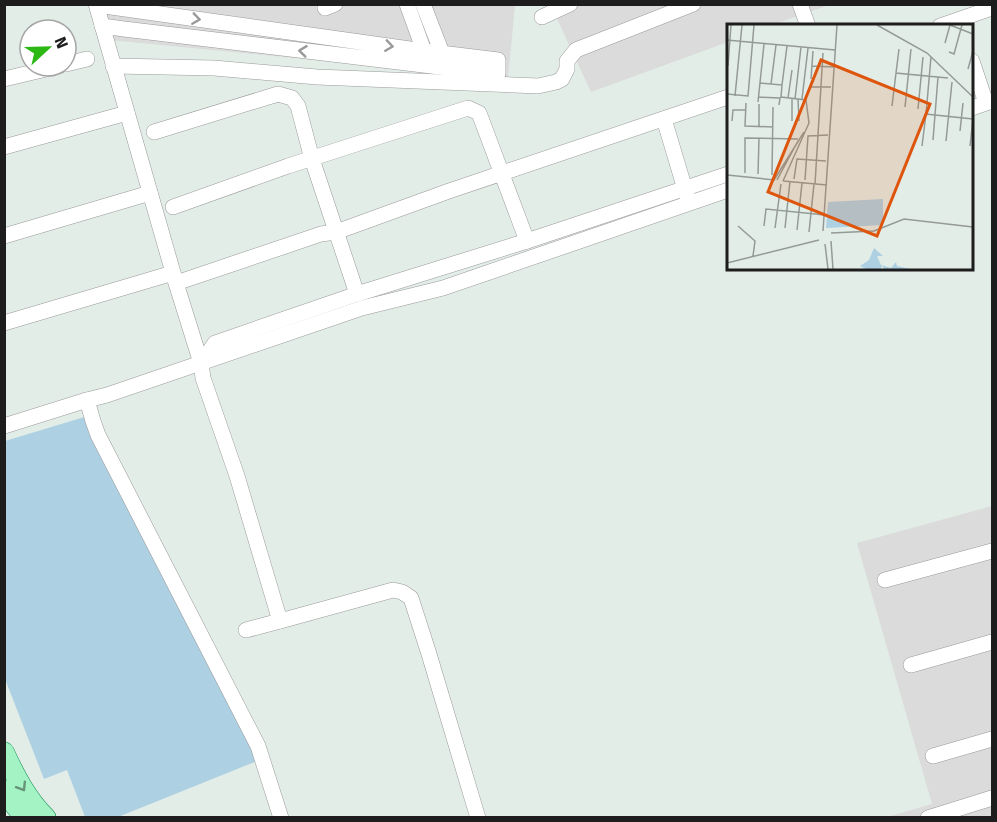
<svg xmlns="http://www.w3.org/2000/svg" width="997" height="822" font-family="'Fira Sans',sans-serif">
<rect width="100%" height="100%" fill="#e3ede8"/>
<g fill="#dadbda">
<path d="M 552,4 L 829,5 L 772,25 L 728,26 L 728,42 L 591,92 L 551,6 Z"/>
<path d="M 101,5 L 515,5 L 508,79 L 110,40 Z"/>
<path d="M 992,506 L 992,817 L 887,817 L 932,804 L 857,543 Z"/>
</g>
<path fill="#add0e3" d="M 91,415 L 257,761 L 118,817 L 85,817 L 67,770 L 44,779 L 5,679 L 5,441 Z"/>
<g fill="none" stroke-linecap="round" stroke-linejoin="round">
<g stroke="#9a9a9a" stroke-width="16">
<g id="minor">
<path d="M 96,4 L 176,283 L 201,363 L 203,378 L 237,476 L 280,621 L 393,590 L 402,592 L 411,598 L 429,654 L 478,818"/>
<path d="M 407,4 L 424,51"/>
<path d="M 423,4 L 442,53"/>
<path d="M 800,4 L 808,26"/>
<path d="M 97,5 L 424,51 L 498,60 L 498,74 L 124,29 L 102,26"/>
<path d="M 325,8 L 335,4"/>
<path d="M 542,17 L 570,4"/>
<path d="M 940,26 L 992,8"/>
<path d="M 972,61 L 986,103"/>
<path d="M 66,64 L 87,59"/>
<path d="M 113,66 L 214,68 L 317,77 L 538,86 L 556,82 L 562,79 L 567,69 L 567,61 L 576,50 L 693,4"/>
<path d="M 4,79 L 59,66"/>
<path d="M 972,108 L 992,101"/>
<path d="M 664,119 L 687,196"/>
<path d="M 154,132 L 278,94 L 292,98 L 298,106 L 312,159 L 357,294"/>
<path d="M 4,147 L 127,113"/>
<path d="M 173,207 L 288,166 L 468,108 L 479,113 L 527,241"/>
<path d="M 4,236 L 150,193"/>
<path d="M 176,283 L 321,234 L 336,232 L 449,191 L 728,97"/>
<path d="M 4,323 L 173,273"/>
<path d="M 201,363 L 215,343 L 357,294 L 527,241 L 728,174"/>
<path d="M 87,400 L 93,421 L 98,435 L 258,746 L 281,818"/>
<path d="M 4,426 L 87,400 L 107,395 L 362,308 L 443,288 L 728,190"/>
<path d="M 885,580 L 992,551"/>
<path d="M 246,630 L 280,621"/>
<path d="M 911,665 L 992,642"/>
<path d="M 933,756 L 992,739"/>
<path d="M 928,818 L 992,798"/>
</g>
</g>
<g stroke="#0d884d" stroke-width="21">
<g id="major">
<path d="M 4,752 C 15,776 27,799 46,818"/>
<path d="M 4,790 L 9,798 L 25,818"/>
</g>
</g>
<use href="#minor" stroke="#fff" stroke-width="15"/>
<use href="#major" stroke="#a3f3c4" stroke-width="20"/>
</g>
<defs><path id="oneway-chevron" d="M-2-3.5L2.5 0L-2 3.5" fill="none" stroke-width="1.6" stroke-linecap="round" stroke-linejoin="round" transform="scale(1.5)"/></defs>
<g stroke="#999">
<use href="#oneway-chevron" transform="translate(196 19) rotate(8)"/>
<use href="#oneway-chevron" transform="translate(389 46) rotate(8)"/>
<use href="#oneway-chevron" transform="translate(303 51) rotate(-173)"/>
</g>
<use stroke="#679379" href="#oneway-chevron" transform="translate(22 787) rotate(58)"/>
<g transform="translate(727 24)">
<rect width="246" height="246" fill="#e3ede8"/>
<path d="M 156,175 L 156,201 L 99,204 L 101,178 ZM 147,224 L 156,232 L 150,232 L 154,241 L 164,244 L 169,238 L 170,242 L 183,245 L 157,245 L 155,241 L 154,245 L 139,245 L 133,242 L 142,236 Z" fill="#add0e3"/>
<path fill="none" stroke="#949a97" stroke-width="1.5" d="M 150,1 L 200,29 L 246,73M 223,1 L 246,10M 0,16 L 108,26M 218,19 L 223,1M 172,25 L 169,49 L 221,54M 222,28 L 227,30 L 235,1M 204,33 L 199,90 L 246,95M 1,42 L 4,1M 85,42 L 107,43M 241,45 L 246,27M 84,55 L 86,27M 33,59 L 44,60 L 49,21M 84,59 L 84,63 L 104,63M 44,60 L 55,61 L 60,22M 55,61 L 54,73 L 79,76 L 82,99 L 56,157M 0,70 L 21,72 L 27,1M 8,72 L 15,1M 32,73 L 53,74 L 52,81M 61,74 L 65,46M 68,75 L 74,23M 71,75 L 72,97M 75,75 L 81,24M 31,78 L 37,20M 19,79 L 18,102 L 46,103M 165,82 L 169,49M 178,83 L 184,25M 191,85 L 196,33M 5,97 L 6,86 L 19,86M 65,97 L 65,74M 32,103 L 32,80M 233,107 L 236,79M 206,116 L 211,53M 219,117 L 225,58M 195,122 L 199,90M 243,122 L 246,95M 18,149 L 18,114 L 71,115M 31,150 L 32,114M 0,151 L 48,156M 45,151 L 46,83M 67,155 L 70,135 L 99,137M 47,156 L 77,108M 50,156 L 71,117M 78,156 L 81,112 L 101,111M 56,157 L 100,161M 88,160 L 96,29M 11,202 L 28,217 L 26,232M 37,202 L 39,185 L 98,191M 48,204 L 54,160M 58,204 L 63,157M 70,206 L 75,159M 96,207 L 110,1M 82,208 L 87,160M 104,209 L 147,207 L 177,195 L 246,203M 104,217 L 106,245M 98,220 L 101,245M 0,239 L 92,216"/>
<path fill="#de560d" fill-opacity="0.15" stroke="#de560d" stroke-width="3" d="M 94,36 L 203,80 L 150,212 L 41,168 Z"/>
<rect width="246" height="246" fill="none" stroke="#1d1d1d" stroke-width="3"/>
</g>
<rect width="997" height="822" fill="none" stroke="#1d1d1d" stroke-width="12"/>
<g transform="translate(48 48) rotate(68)"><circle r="28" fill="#ffffff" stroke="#a5a5a5" stroke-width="1.5"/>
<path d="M0-4.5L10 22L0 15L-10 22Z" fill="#2bb812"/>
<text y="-9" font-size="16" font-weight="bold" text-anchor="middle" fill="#1d1d1d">N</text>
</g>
</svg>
